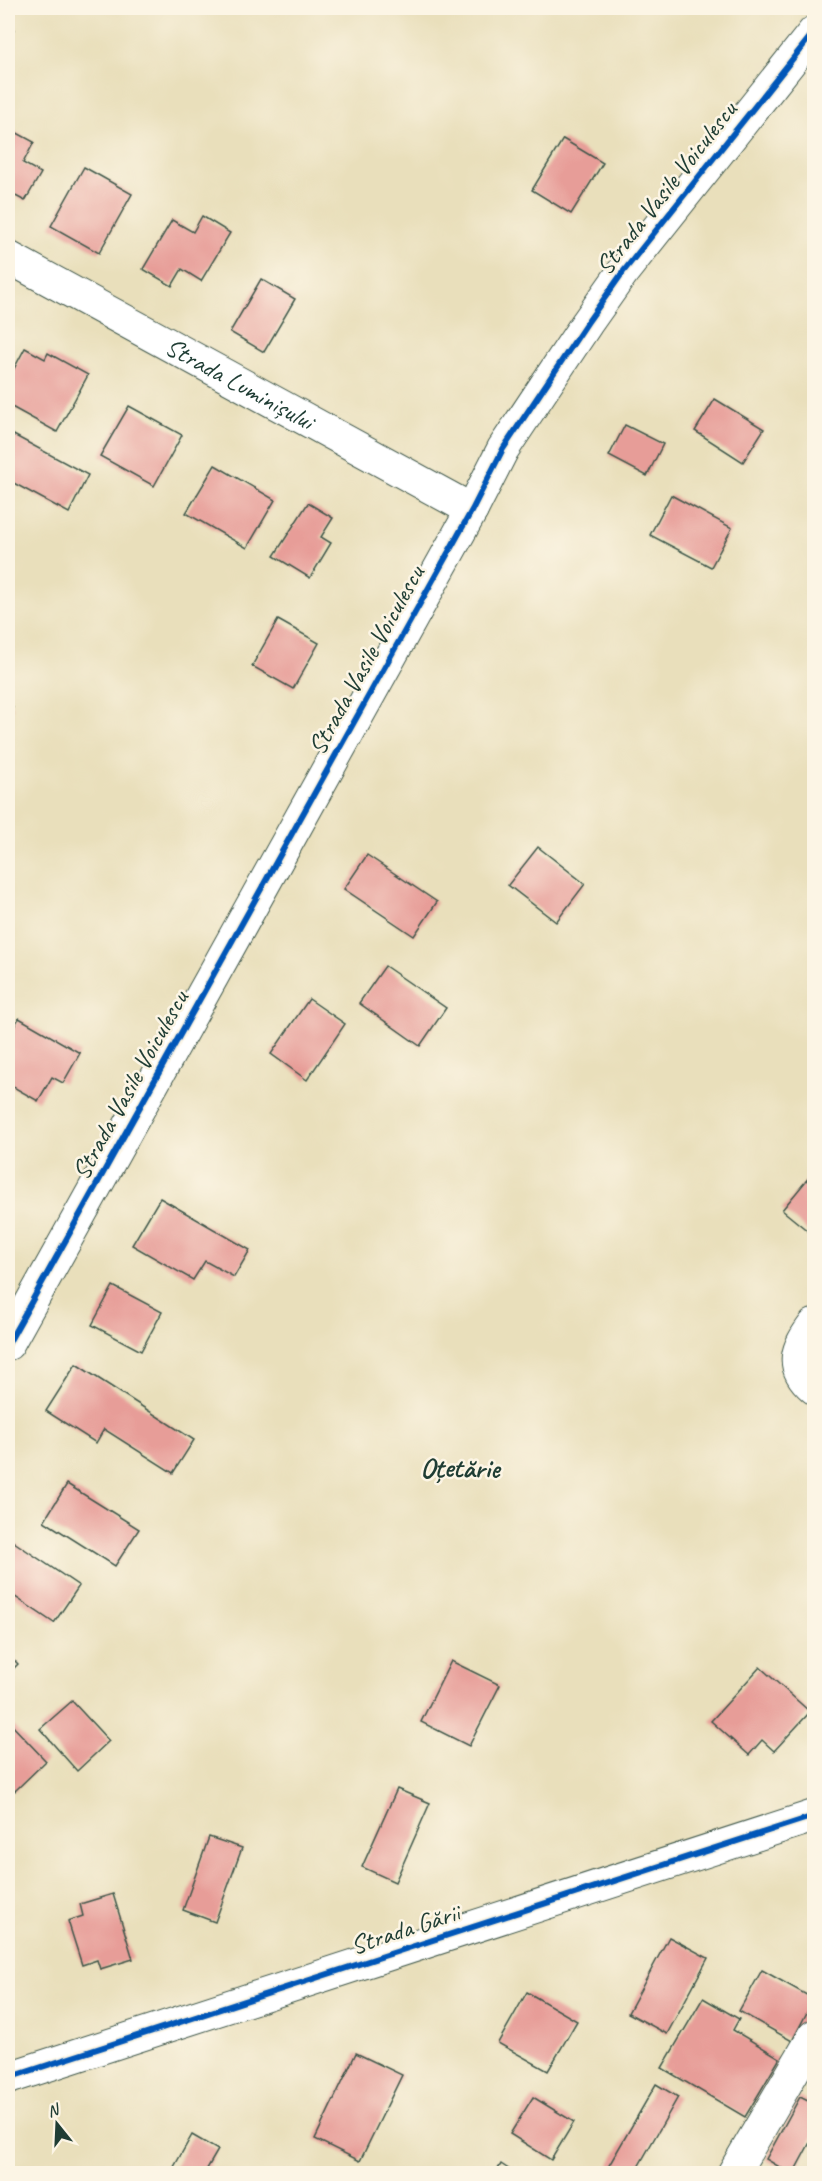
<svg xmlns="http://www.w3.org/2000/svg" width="822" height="2181" font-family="Caveat,sans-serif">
<rect width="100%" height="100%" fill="#fcf5e5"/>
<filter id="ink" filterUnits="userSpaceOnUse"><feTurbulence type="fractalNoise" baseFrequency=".0167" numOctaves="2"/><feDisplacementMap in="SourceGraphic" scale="12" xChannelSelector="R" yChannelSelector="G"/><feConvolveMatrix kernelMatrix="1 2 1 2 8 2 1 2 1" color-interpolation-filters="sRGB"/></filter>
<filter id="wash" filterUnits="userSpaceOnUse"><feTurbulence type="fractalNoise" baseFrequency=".008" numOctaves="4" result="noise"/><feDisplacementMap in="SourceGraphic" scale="24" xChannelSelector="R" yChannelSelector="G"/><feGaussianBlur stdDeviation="1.35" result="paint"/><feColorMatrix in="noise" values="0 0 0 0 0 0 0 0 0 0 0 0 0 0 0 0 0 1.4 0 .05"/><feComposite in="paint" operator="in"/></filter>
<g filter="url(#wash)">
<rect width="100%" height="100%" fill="#e9dfbb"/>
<g id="blocks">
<g fill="#e79d98">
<path d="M 8,26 L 14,30 L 8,42 Z"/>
<path d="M 8,128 L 34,142 L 23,163 L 41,173 L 25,201 L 8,192 Z"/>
<path d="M 563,139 L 603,163 L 571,214 L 532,190 Z"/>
<path d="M 84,167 L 132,194 L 99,253 L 51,226 Z"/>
<path d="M 202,216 L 230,233 L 201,281 L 182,269 L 172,286 L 143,269 L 172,220 L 193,232 Z"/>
<path d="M 261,279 L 295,299 L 264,352 L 230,332 Z"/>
<path d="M 25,348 L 45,359 L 48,353 L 88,375 L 57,432 L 8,405 L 8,380 Z"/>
<path d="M 715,399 L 764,429 L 743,462 L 695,431 Z"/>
<path d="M 129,406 L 182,435 L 154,486 L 100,456 Z"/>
<path d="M 625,425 L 663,444 L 647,476 L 609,456 Z"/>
<path d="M 8,432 L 88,475 L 69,513 L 8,480 Z"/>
<path d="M 215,465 L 275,500 L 247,548 L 186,513 Z"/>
<path d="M 671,495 L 732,528 L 711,567 L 650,535 Z"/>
<path d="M 308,503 L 333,518 L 321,537 L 331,543 L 310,578 L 274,556 Z"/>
<path d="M 278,620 L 319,643 L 293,689 L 252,666 Z"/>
<path d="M 8,703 L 13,707 L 8,716 Z"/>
<path d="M 538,847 L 585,884 L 556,922 L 508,885 Z"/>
<path d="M 367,855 L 437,902 L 414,936 L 344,889 Z"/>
<path d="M 385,966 L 446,1008 L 420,1046 L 359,1003 Z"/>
<path d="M 309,999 L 345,1024 L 307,1080 L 271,1054 Z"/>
<path d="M 19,1018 L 80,1053 L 63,1083 L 52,1077 L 38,1101 L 8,1084 L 11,1076 L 8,1074 L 8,1038 Z"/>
<path d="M 810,1176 L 814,1180 L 814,1236 L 782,1210 Z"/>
<path d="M 160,1198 L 250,1250 L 234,1277 L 205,1261 L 193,1280 L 132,1245 Z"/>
<path d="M 113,1286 L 162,1312 L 141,1351 L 92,1325 Z"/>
<path d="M 76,1364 L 194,1440 L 173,1473 L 104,1429 L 96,1443 L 46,1411 Z"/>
<path d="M 67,1484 L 139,1529 L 115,1566 L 44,1521 Z"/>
<path d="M 8,1538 L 79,1586 L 54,1623 L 8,1592 Z"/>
<path d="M 8,1654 L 18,1664 L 8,1674 Z"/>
<path d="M 451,1661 L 500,1685 L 469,1746 L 421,1722 Z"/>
<path d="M 760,1667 L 810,1712 L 774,1751 L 762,1740 L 749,1755 L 711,1721 Z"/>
<path d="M 72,1701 L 109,1741 L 77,1771 L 40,1729 Z"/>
<path d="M 8,1721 L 46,1761 L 15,1791 L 8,1783 Z"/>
<path d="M 397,1789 L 430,1803 L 395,1882 L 362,1867 Z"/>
<path d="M 209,1837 L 242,1848 L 215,1922 L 183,1910 Z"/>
<path d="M 113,1894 L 133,1959 L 100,1969 L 97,1960 L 82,1965 L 68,1921 L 83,1916 L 80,1904 Z"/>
<path d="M 669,1937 L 708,1958 L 667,2034 L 628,2013 Z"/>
<path d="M 762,1970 L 814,1999 L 792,2041 L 739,2011 Z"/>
<path d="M 527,1992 L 577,2021 L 548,2071 L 498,2043 Z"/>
<path d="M 703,1998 L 739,2019 L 733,2030 L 780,2058 L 745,2117 L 662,2068 Z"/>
<path d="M 356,2053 L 402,2075 L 360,2161 L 315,2139 Z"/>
<path d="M 656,2084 L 678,2097 L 634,2174 L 604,2174 Z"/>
<path d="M 533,2097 L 574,2122 L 551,2160 L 510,2134 Z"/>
<path d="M 800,2097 L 814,2104 L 814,2135 L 793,2174 L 791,2174 L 766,2159 Z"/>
<path d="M 192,2135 L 218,2150 L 204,2174 L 170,2174 Z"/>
<path d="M 501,2164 L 516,2174 L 495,2174 Z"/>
</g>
</g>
</g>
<g filter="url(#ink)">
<use href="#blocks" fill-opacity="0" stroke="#3d5548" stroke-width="1.5"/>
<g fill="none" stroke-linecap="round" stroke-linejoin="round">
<g stroke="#3d5548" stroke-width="34">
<g id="minor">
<path id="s1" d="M 8,257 L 472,510"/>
<path d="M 814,1325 C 797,1348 788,1366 814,1388"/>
<path d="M 8,1344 L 472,510 L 503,449 L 587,323 L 623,272 L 814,32"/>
<path d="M 8,2078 L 814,1816"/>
<path d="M 733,2174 L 814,2036"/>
</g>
</g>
<use href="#minor" stroke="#fff" stroke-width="32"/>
<g stroke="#fcf5e5" stroke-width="10">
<g id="cycleway">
<path d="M 8,1344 L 472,510 L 503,449 L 587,323 L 623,272 L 814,32"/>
<path d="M 8,2078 L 814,1816"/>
</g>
</g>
<use href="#cycleway" stroke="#0057b8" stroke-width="6"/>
</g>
</g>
<g text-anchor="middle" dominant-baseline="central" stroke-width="5" stroke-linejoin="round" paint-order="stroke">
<g font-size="26" fill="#1f3d34" stroke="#fcf5e5">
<text transform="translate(666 188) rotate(-52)">Strada Vasile Voiculescu</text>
<text stroke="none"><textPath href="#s1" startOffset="264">Strada Luminișului</textPath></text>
<text transform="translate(366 660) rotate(-61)">Strada Vasile Voiculescu</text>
<text transform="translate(130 1085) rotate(-61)">Strada Vasile Voiculescu</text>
<text transform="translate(405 1929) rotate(-18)">Strada Gării</text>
</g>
<g font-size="28" font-weight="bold" fill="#1f3d34" stroke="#fcf5e5">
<text x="460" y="1467">Oțetărie</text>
</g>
</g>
<rect width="822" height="2181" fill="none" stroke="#fcf5e5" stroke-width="30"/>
<g transform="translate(57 2124) rotate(342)" stroke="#fcf5e5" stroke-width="4.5" paint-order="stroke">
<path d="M0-4.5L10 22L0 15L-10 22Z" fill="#1f3d34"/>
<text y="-9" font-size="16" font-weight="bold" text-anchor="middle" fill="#1f3d34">N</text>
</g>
</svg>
